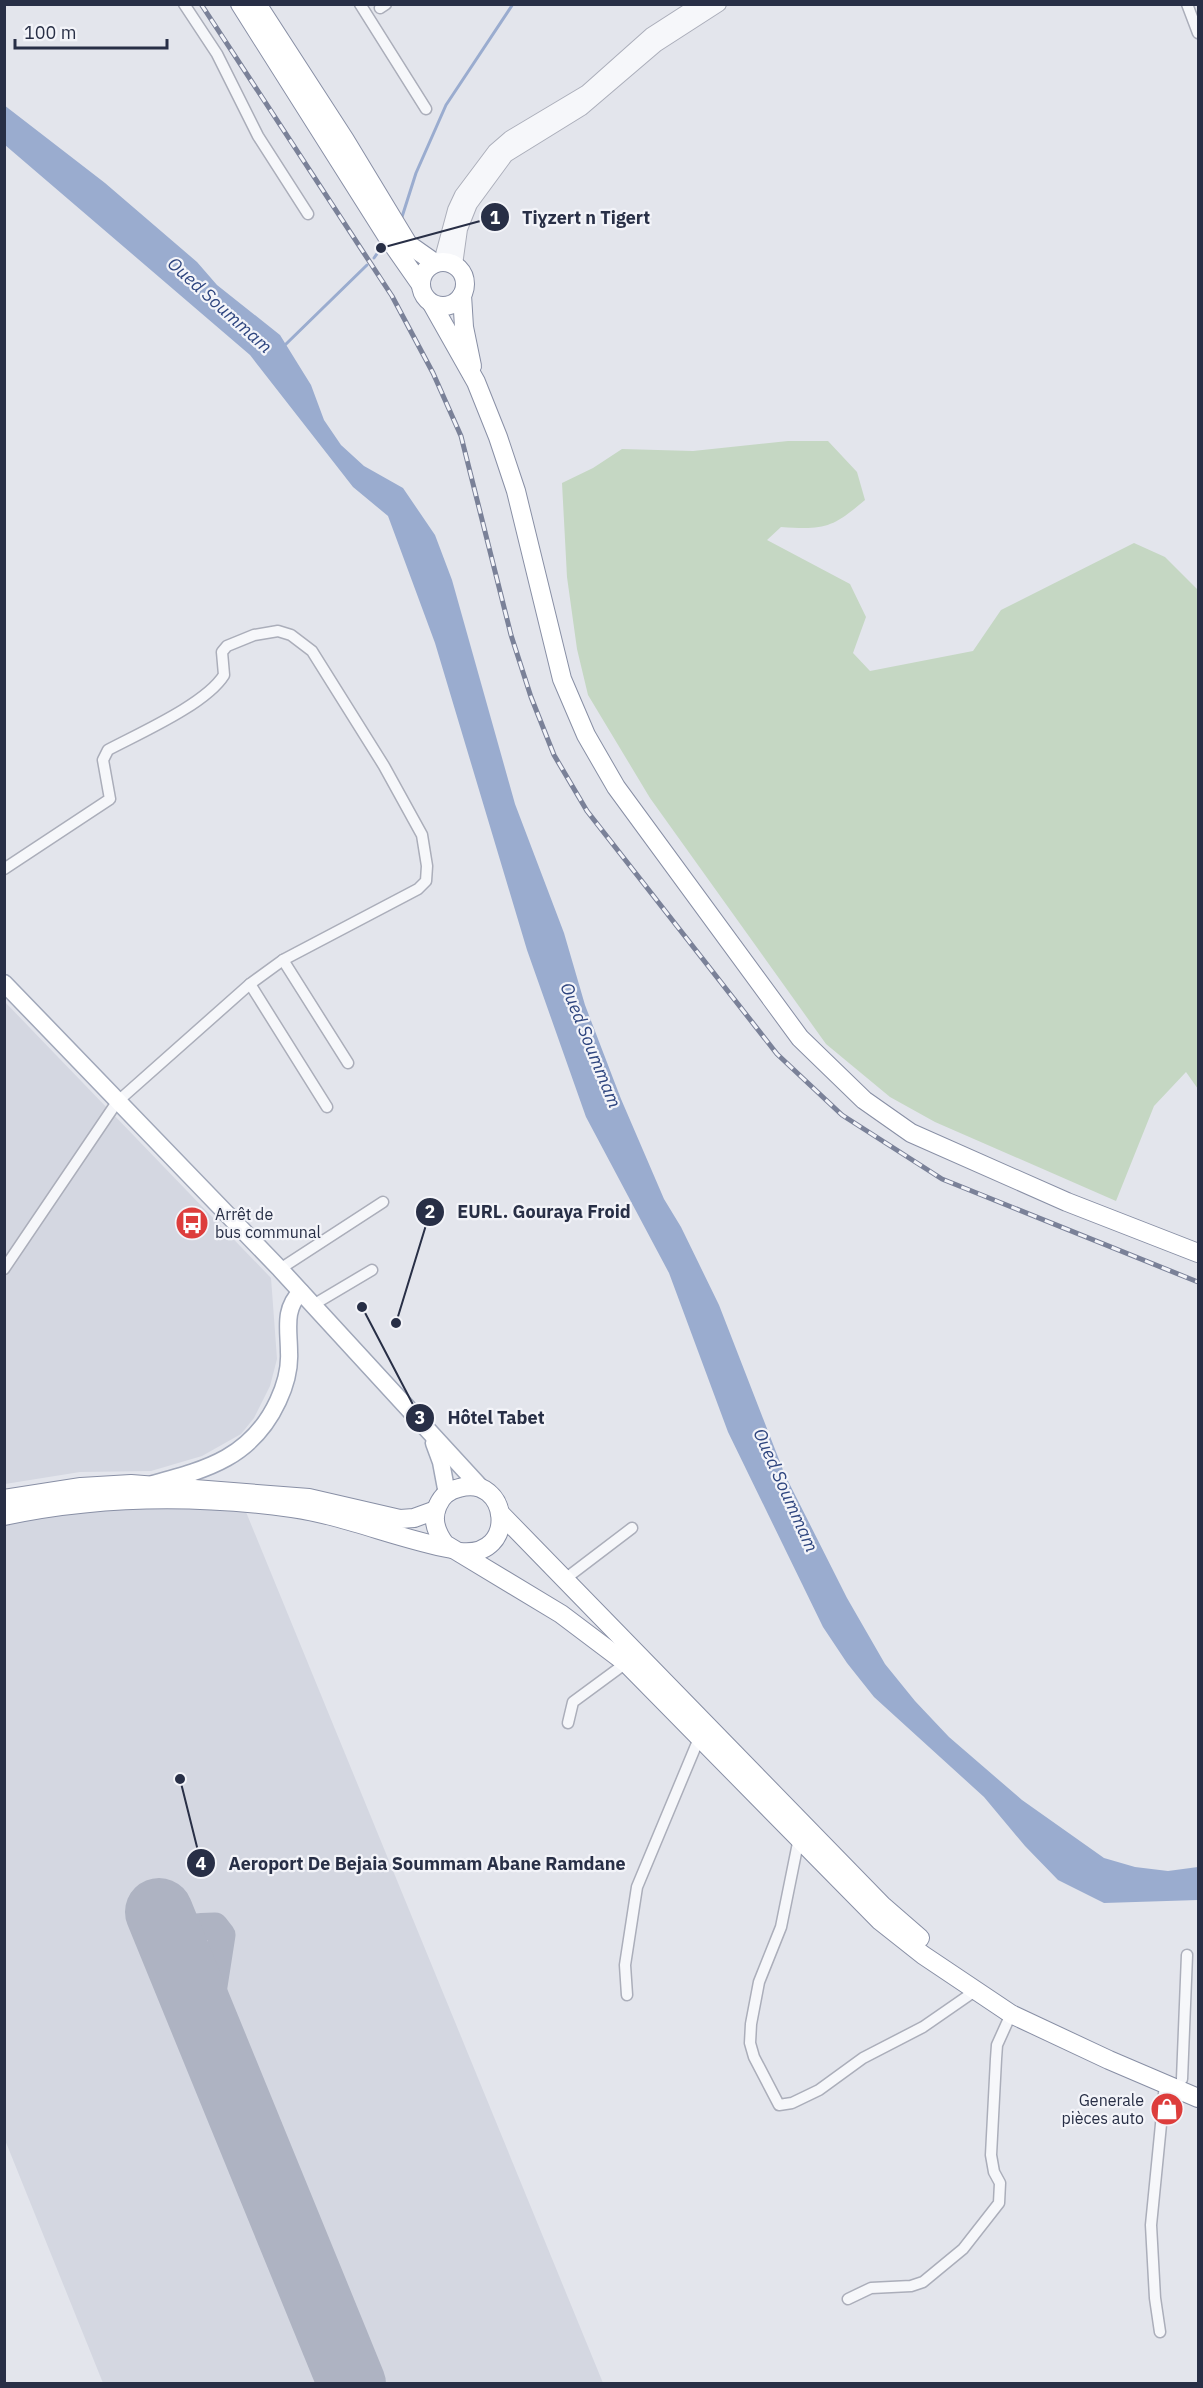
<svg xmlns="http://www.w3.org/2000/svg" width="1203" height="2388" font-family="'IBM Plex Sans',sans-serif">
<rect width="100%" height="100%" fill="#e3e5ec"/>
<g fill="#d4d7e1">
<path d="M 4,1001 L 271,1278 L 277,1359 L 270,1386 L 254,1418 L 241,1434 L 202,1456 L 151,1471 L 80,1472 L 5,1484 Z"/>
<path d="M 122,1508 L 193,1508 L 246,1512 L 603,2383 L 103,2383 L 5,2140 L 5,1525 L 46,1517 Z"/>
</g>
<path fill="#c5d7c3" d="M 788,441 L 828,441 L 857,472 L 865,500 C 832,528 825,530 781,527 L 767,540 L 850,584 L 866,617 L 853,653 L 870,671 L 973,651 L 1001,610 L 1134,543 L 1165,557 L 1198,590 L 1198,1089 L 1186,1072 L 1154,1106 L 1116,1201 L 935,1122 L 890,1097 L 826,1044 L 650,798 L 588,695 L 577,649 L 567,577 L 562,483 L 593,468 L 622,449 L 693,451 Z"/>
<path fill="#9aaccf" d="M 4,105 L 105,183 L 197,262 L 217,285 L 280,335 L 311,385 L 324,420 L 341,445 L 364,466 L 403,488 L 435,535 L 452,580 L 515,804 L 564,933 L 585,1005 L 621,1099 L 664,1199 L 681,1227 L 719,1305 L 785,1475 L 847,1598 L 885,1664 L 915,1701 L 949,1737 L 1022,1800 L 1104,1858 L 1135,1867 L 1168,1871 L 1198,1867 L 1198,1900 L 1104,1903 L 1058,1880 L 1025,1846 L 984,1797 L 874,1697 L 847,1663 L 823,1627 L 728,1432 L 669,1273 L 586,1117 L 527,950 L 435,643 L 388,516 L 353,487 L 250,355 L 5,145 Z"/>
<g fill="none" stroke-linecap="round" stroke-linejoin="round">
<g stroke="#9aaccf" stroke-width="3">
<path d="M 401,220 L 416,173 L 446,105 L 513,4"/>
<path d="M 374,258 L 381,248"/>
<path d="M 285,345 L 367,265"/>
</g>
<path stroke="#aeb3c2" stroke-width="27" d="M 169,1937 C 184,1928 198,1926 215,1926 L 222,1935 L 207,2031"/>
<path stroke="#aeb3c2" stroke-width="68" d="M 159,1912 L 352,2384"/>
<g stroke="#abaeba" stroke-width="13">
<g id="minor">
<path d="M 184,4 L 217,54 L 258,136 L 308,214"/>
<path d="M 360,4 L 426,109"/>
<path d="M 1187,4 L 1198,33"/>
<path d="M 380,8 L 386,4"/>
<path d="M 4,869 L 110,799 L 103,760 L 108,750 C 140,733 206,704 224,675 L 222,652 L 227,646 L 254,635 L 278,631 L 291,635 L 312,651 L 384,766 L 422,835 L 427,866 L 426,881 L 418,889 L 283,960 L 250,984 L 117,1102 L 4,1269"/>
<path d="M 283,960 L 348,1063"/>
<path d="M 250,984 L 327,1107"/>
<path d="M 280,1269 L 383,1202"/>
<path d="M 313,1305 L 372,1270"/>
<path d="M 565,1579 L 632,1528"/>
<path d="M 568,1723 L 573,1702 L 626,1663"/>
<path d="M 799,1838 L 781,1927 L 759,1982 L 751,2024 L 750,2043 L 754,2057 L 779,2105 L 792,2103 L 819,2090 L 863,2058 L 923,2027 L 975,1991"/>
<path d="M 627,1995 L 625,1965 L 637,1887 L 700,1736"/>
<path d="M 1182,2079 L 1187,1955"/>
<path d="M 848,2299 L 871,2288 L 911,2286 L 923,2282 L 963,2249 L 999,2203 L 1000,2183 L 994,2172 L 991,2155 L 996,2059 L 997,2045 L 1011,2014"/>
<path d="M 1160,2332 L 1155,2298 L 1151,2225 L 1165,2084"/>
</g>
</g>
<g stroke="#abaeba" stroke-width="16">
<g id="tertiary">
<path d="M 441,262 L 455,210 L 462,195 L 495,151 L 510,138 L 587,92 L 651,35 L 699,4"/>
<path d="M 455,265 L 460,229 L 470,204 L 506,155 L 582,108 L 657,44 L 719,4"/>
</g>
</g>
<g stroke="#a0a7b9" stroke-width="19">
<g id="primary">
<path d="M 4,983 L 280,1269 L 483,1490"/>
<path d="M 434,1443 L 441,1462 L 447,1494"/>
<path d="M 153,1484 C 208,1469 252,1457 278,1401 C 285,1386 290,1369 289,1352 C 289,1330 283,1309 301,1292"/>
</g>
</g>
<g stroke="#888fa5" stroke-width="20">
<g id="trunk">
<path d="M 240,4 L 386,235 L 421,285"/>
<path d="M 257,4 L 345,140 L 408,244 L 435,263"/>
<circle cx="443" cy="284" r="22"/>
<path d="M 462,295 L 464,327 L 472,366"/>
<path d="M 432,304 L 476,382 L 498,437 L 516,491 L 562,679 L 586,735 L 616,787 L 800,1038 L 864,1100 L 911,1133 L 1067,1202 L 1198,1253"/>
<path d="M 4,1499 L 81,1487 L 131,1484 L 309,1498 L 400,1519 L 414,1518 L 436,1510"/>
<path d="M 500,1513 L 882,1905 L 920,1938"/>
<path d="M 4,1516 C 98,1496 197,1495 292,1508 C 347,1516 398,1539 452,1549"/>
<path d="M 460,1552 C 520,1558 508,1473 459,1488 C 449,1490 442,1496 438,1505 C 431,1519 436,1532 445,1544 L 561,1614 L 626,1663 L 880,1921 L 923,1955 L 1011,2014 L 1109,2060 L 1198,2098"/>
</g>
</g>
<use href="#minor" stroke="#f6f7fa" stroke-width="10"/>
<use href="#tertiary" stroke="#f6f7fa" stroke-width="14"/>
<use href="#primary" stroke="#fff" stroke-width="16"/>
<use href="#trunk" stroke="#fff" stroke-width="18"/>
<g stroke="#7a8198" stroke-width="5">
<path id="rail" d="M 201,4 L 392,296 L 433,373 L 461,436 L 511,635 L 531,697 L 554,755 L 587,811 L 777,1054 L 842,1115 L 942,1179 L 1198,1282"/>
</g>
<use href="#rail" stroke="#f3f4f9" stroke-width="3" stroke-dasharray="9" stroke-linecap="butt"/>
</g>
<defs>
<g id="bus-disc" transform="scale(1.725)"><circle r="9.5" fill="#dd3d3c" stroke="#f3f4f9"/><path d="M-5-6H5V4H4V6H2V4H-2V6H-4V4H-5ZM-3.5-4V0h7V-4ZM-3.5 1.2v1.5H-2V1.2ZM2 1.2v1.5H3.5V1.2Z" fill="#fff"/></g>
<g id="shop-disc" transform="scale(1.725)"><circle r="9.5" fill="#dd3d3c" stroke="#f3f4f9"/><path d="M-5-2.5h2.3a2.7 3.5 0 0 1 5.4 0H5L5.5 6h-11ZM-1.5-2.5h3a1.5 2.3 0 0 0-3 0Z" fill="#fff"/></g>
</defs>
<g fill-rule="evenodd">
<use href="#bus-disc" x="192" y="1223"/>
<use href="#shop-disc" x="1167" y="2109"/>
</g>
<g text-anchor="middle" dominant-baseline="central" stroke-width="4.5" stroke-linejoin="round" paint-order="stroke">
<g font-size="16" fill="#282f46" stroke="#f3f4f9" text-anchor="start">
<text x="215" y="1214">Arrêt de<tspan x="215" dy="18">bus communal</tspan></text>
<text x="1144" y="2100" text-anchor="end">Generale<tspan x="1144" dy="18">pièces auto</tspan></text>
</g>
<g font-size="18" font-style="italic" fill="#2e457f" stroke="#f3f4f9">
<text transform="translate(220 305) rotate(42)">Oued Soummam</text>
<text transform="translate(591 1045) rotate(68)">Oued Soummam</text>
<text transform="translate(786 1490) rotate(66)">Oued Soummam</text>
</g>
</g>
<path fill="none" stroke="#282f46" stroke-width="2" d="M381 248L495 217M396 1323L430 1212M362 1307L420 1418M180 1779L201 1863"/>
<g fill="#282f46" stroke="#f3f4f9" stroke-width="2">
<circle cx="381" cy="248" r="6"/>
<circle cx="396" cy="1323" r="6"/>
<circle cx="362" cy="1307" r="6"/>
<circle cx="180" cy="1779" r="6"/>
<circle cx="495" cy="217" r="15"/>
<circle cx="430" cy="1212" r="15"/>
<circle cx="420" cy="1418" r="15"/>
<circle cx="201" cy="1863" r="15"/>
</g>
<g font-size="18" text-anchor="middle" font-weight="bold" fill="#fff">
<text x="495" y="224">1</text>
<text x="430" y="1218">2</text>
<text x="420" y="1424">3</text>
<text x="201" y="1870">4</text>
</g>
<g font-size="18" text-anchor="middle" font-weight="bold" fill="#282f46" stroke="#f3f4f9" stroke-width="4.5" stroke-linejoin="round" paint-order="stroke">
<text x="586" y="224">Tiɣzert n Tigert</text>
<text x="544" y="1218">EURL. Gouraya Froid</text>
<text x="496" y="1424">Hôtel Tabet</text>
<text x="427" y="1870">Aeroport De Bejaia Soummam Abane Ramdane</text>
</g>
<rect width="1203" height="2388" fill="none" stroke="#282f46" stroke-width="12"/>
<path d="M15 39v9h152v-9" fill="none" stroke="#282f46" stroke-width="3"/>
<text x="24" y="39" font-size="18" fill="#282f46" stroke="#f3f4f9" stroke-width="4.5" paint-order="stroke">100 m</text>
</svg>
